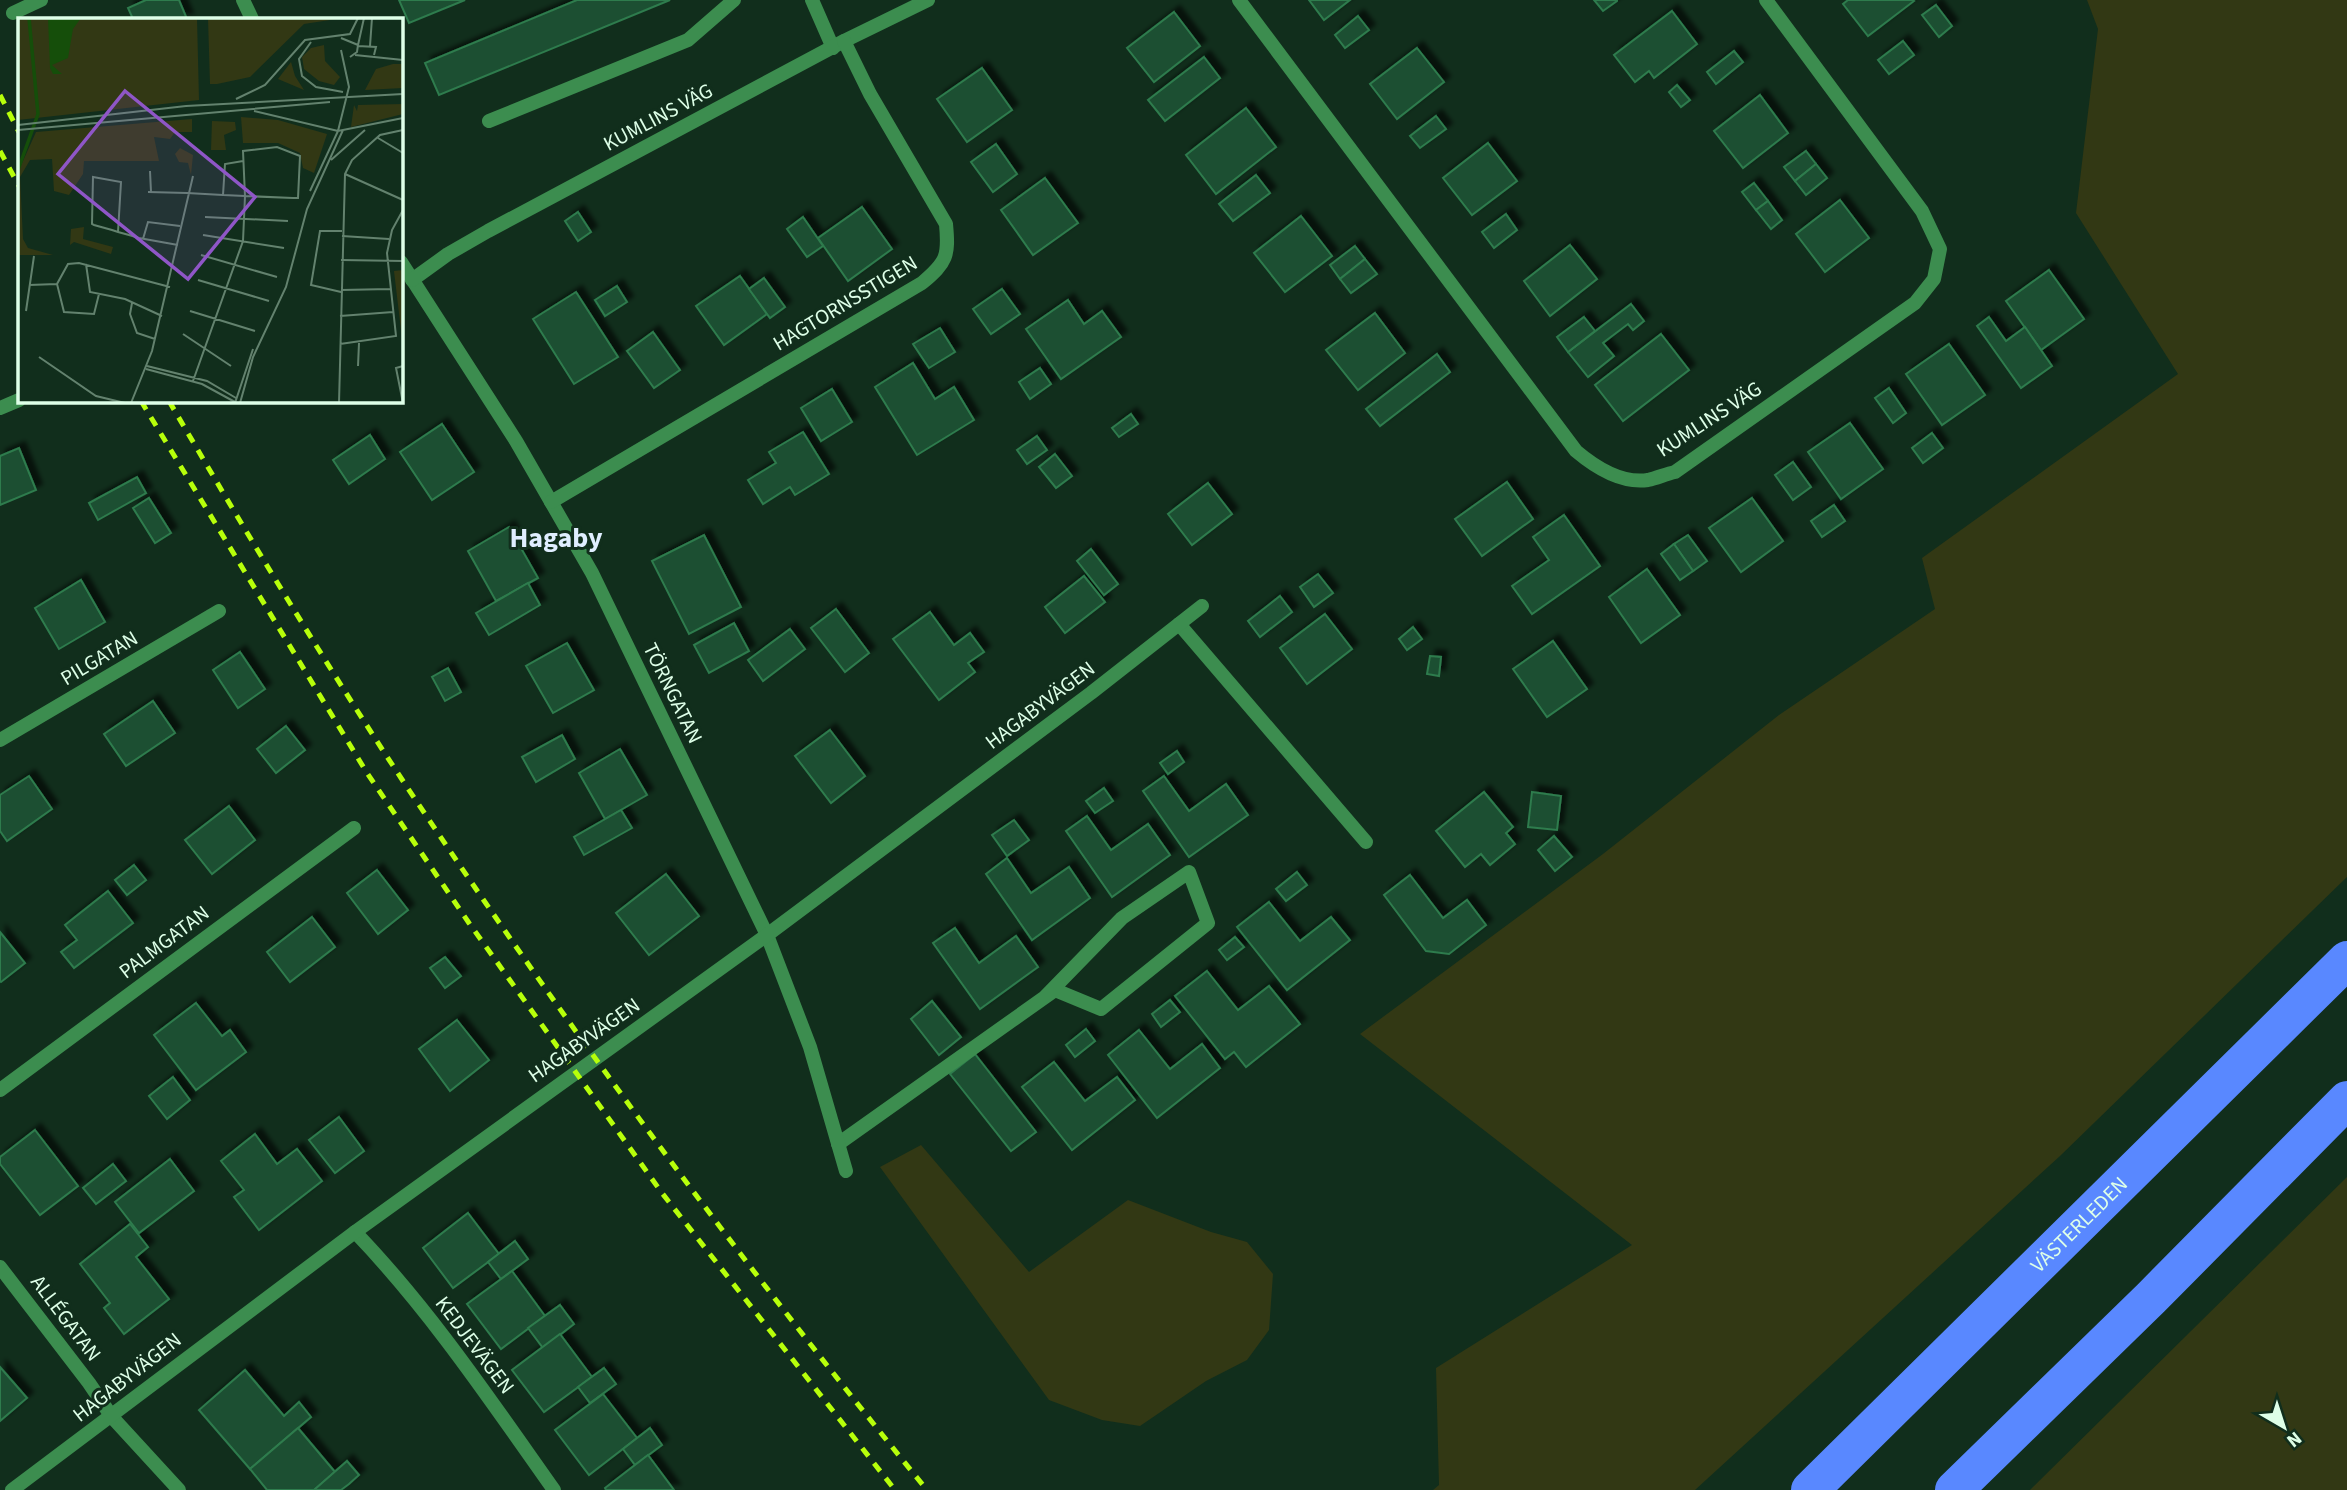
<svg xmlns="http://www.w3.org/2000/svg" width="2347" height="1490" font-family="'Source Sans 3',sans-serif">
<defs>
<filter id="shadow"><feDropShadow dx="6" dy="-6" stdDeviation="2" flood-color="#0009"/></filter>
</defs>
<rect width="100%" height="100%" fill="#112e1c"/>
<g fill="#323814">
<path d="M 2087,0 L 2347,0 L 2347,877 L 2060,1156 L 1695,1490 L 1433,1490 L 1439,1485 L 1436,1368 L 1632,1245 L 1360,1034 L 1603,854 L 1779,715 L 1935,609 L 1922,558 L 2178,374 L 2076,213 L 2098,29 Z"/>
<path d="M 921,1145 L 1029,1272 L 1128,1200 L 1211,1232 L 1247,1242 L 1273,1274 L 1269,1330 L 1247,1360 L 1206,1381 L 1140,1426 L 1102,1420 L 1049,1400 L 880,1167 Z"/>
<path d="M 2347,1177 L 2347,1490 L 2030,1490 Z"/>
</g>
<g fill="#1d4f31" stroke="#2e7b4d" stroke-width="2" filter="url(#shadow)">
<path d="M 146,0 L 179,0 L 187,19 L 133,19 L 128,8 Z"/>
<path d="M 399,0 L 465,0 L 409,23 Z"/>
<path d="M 577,0 L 670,0 L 439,95 L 425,63 Z"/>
<path d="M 1309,0 L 1350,0 L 1324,20 Z"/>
<path d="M 1594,0 L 1617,0 L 1617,1 L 1603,11 Z"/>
<path d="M 1848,0 L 1913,0 L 1914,1 L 1868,36 L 1843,4 Z"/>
<path d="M 1936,5 L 1952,26 L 1939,37 L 1922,15 Z"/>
<path d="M 1672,11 L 1697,44 L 1654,78 L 1649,71 L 1635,82 L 1614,55 Z"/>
<path d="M 1174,12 L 1200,46 L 1154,82 L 1127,48 Z"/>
<path d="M 1358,16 L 1369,30 L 1345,48 L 1335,35 Z"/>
<path d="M 1903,41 L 1914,55 L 1889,74 L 1878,60 Z"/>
<path d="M 1417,48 L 1444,82 L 1397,119 L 1370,84 Z"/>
<path d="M 1734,51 L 1743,62 L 1716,84 L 1707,72 Z"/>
<path d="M 1204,57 L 1220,78 L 1165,121 L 1148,100 Z"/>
<path d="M 982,68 L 1012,110 L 967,142 L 937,99 Z"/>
<path d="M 1677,85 L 1690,100 L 1681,107 L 1669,92 Z"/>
<path d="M 1760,95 L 1788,133 L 1743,168 L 1714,131 Z"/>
<path d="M 1246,108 L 1276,147 L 1216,194 L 1186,155 Z"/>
<path d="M 1436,116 L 1446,129 L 1420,148 L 1410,136 Z"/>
<path d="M 1488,143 L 1517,181 L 1472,215 L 1443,178 Z"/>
<path d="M 996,144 L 1017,174 L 993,192 L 971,162 Z"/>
<path d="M 1806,151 L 1816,164 L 1795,181 L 1784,167 Z"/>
<path d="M 1816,164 L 1827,178 L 1806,195 L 1795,181 Z"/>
<path d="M 1256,175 L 1270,193 L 1233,221 L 1219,204 Z"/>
<path d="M 1045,178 L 1078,223 L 1033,255 L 1001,210 Z"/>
<path d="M 1754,183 L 1768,201 L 1756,210 L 1742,192 Z"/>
<path d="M 1840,200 L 1869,238 L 1825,272 L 1796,234 Z"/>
<path d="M 1768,201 L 1782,220 L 1771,229 L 1756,210 Z"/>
<path d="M 862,207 L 892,249 L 848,281 L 818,238 Z"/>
<path d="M 578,212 L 591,232 L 578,241 L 565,221 Z"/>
<path d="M 1506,214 L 1517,230 L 1494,248 L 1482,232 Z"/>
<path d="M 1301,216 L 1332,256 L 1285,292 L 1254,253 Z"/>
<path d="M 803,217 L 823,246 L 807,257 L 787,229 Z"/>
<path d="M 1570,245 L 1597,279 L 1550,316 L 1524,281 Z"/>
<path d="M 1355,246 L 1365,259 L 1340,279 L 1330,265 Z"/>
<path d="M 1365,259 L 1377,274 L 1351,293 L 1340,279 Z"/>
<path d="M 2049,270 L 2084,319 L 2041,350 L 2006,301 Z"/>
<path d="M 740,276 L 767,314 L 724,345 L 696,306 Z"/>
<path d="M 764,278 L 785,307 L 770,318 L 749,289 Z"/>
<path d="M 617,286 L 627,302 L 605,316 L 595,300 Z"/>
<path d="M 1002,289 L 1020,314 L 991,334 L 973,309 Z"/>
<path d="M 576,292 L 618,357 L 574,384 L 533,319 Z"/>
<path d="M 1068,300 L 1084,324 L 1102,311 L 1121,337 L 1061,379 L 1026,329 Z"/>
<path d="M 1631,304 L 1644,321 L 1633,330 L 1628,324 L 1603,343 L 1614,356 L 1588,377 L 1568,352 Z"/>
<path d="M 1375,313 L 1405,353 L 1358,390 L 1326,350 Z"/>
<path d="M 1584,317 L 1595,331 L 1568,352 L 1557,337 Z"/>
<path d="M 1989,317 L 2006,341 L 2025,327 L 2052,366 L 2021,388 L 1977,326 Z"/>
<path d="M 940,328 L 955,352 L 929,368 L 913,344 Z"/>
<path d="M 653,332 L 680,370 L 654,388 L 627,351 Z"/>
<path d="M 1661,334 L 1689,370 L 1623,421 L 1595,385 Z"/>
<path d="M 1949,344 L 1985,395 L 1942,425 L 1906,374 Z"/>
<path d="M 1437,354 L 1450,372 L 1380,426 L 1366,409 Z"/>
<path d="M 913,363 L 935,399 L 954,387 L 974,420 L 917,455 L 875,387 Z"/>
<path d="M 1040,368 L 1051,384 L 1030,399 L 1019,382 Z"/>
<path d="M 1889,388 L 1906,413 L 1893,423 L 1875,398 Z"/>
<path d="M 832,389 L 852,422 L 821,441 L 801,408 Z"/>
<path d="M 1131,414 L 1138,424 L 1119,437 L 1112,428 Z"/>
<path d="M 1850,423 L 1883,469 L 1841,499 L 1808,452 Z"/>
<path d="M 442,424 L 474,472 L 432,500 L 400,452 Z"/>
<path d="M 803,432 L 829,474 L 795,495 L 790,487 L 763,504 L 748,480 L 776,463 L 769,452 Z"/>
<path d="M 1932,433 L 1943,448 L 1923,463 L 1912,448 Z"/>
<path d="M 370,435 L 385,459 L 349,484 L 333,460 Z"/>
<path d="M 1037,436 L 1047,450 L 1027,464 L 1017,450 Z"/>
<path d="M 19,448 L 36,490 L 0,505 L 0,456 Z"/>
<path d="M 1055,454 L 1072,476 L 1056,488 L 1039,467 Z"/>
<path d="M 1793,462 L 1811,487 L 1793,500 L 1775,475 Z"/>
<path d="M 137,477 L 146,493 L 98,520 L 89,503 Z"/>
<path d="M 1507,482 L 1533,519 L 1482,556 L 1455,519 Z"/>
<path d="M 1208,483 L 1232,514 L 1192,545 L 1168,514 Z"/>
<path d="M 149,498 L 171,533 L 155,543 L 133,508 Z"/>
<path d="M 1752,498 L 1783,541 L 1741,572 L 1709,528 Z"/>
<path d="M 1834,505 L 1845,521 L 1822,537 L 1811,521 Z"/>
<path d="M 1564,515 L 1600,566 L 1532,614 L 1512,586 L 1549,560 L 1533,537 Z"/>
<path d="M 509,527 L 538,578 L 496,601 L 468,551 Z"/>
<path d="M 704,535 L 741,607 L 689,634 L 652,561 Z"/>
<path d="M 1688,535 L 1707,561 L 1693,571 L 1674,544 Z"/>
<path d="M 1674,544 L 1693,571 L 1680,580 L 1661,554 Z"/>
<path d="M 1091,549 L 1118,584 L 1104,595 L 1077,561 Z"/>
<path d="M 1647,569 L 1680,615 L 1641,643 L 1609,597 Z"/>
<path d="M 1318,574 L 1333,593 L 1314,607 L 1300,587 Z"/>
<path d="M 1084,576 L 1105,602 L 1065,633 L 1045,607 Z"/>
<path d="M 81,580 L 105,622 L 59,649 L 35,608 Z"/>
<path d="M 528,583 L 540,605 L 489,635 L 476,613 Z"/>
<path d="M 1280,596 L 1292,612 L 1260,637 L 1248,621 Z"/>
<path d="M 836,609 L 869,653 L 845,672 L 811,628 Z"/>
<path d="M 930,612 L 954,645 L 970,633 L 984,652 L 968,663 L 975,672 L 939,700 L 893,639 Z"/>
<path d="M 1325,614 L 1352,649 L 1307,684 L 1280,648 Z"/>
<path d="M 734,623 L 749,651 L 709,673 L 694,645 Z"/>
<path d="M 1413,627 L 1422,639 L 1407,650 L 1399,639 Z"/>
<path d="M 790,629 L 805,649 L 763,681 L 748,660 Z"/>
<path d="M 1553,641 L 1587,689 L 1547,717 L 1513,669 Z"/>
<path d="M 567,643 L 594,690 L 553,713 L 526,666 Z"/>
<path d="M 240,652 L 265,689 L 238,708 L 213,670 Z"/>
<path d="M 1430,656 L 1441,657 L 1439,676 L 1427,674 Z"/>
<path d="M 448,668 L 461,692 L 445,701 L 432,677 Z"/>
<path d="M 153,701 L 175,733 L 126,766 L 104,734 Z"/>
<path d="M 286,726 L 305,750 L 276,773 L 257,749 Z"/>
<path d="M 830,730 L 865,776 L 831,803 L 795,756 Z"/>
<path d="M 562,735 L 575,759 L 536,782 L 522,757 Z"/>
<path d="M 620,749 L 647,795 L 605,819 L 579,773 Z"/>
<path d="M 1177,751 L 1184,762 L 1168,774 L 1160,763 Z"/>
<path d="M 29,776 L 52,809 L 7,841 L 0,831 L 0,795 Z"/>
<path d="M 1164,776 L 1189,811 L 1226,784 L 1248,815 L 1189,857 L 1143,791 Z"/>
<path d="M 1104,788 L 1113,801 L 1095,813 L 1086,801 Z"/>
<path d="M 1484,792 L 1513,827 L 1506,833 L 1515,844 L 1490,865 L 1481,854 L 1465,867 L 1436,831 Z"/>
<path d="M 1532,792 L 1561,796 L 1557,830 L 1528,827 Z"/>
<path d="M 229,806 L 255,840 L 212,874 L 185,840 Z"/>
<path d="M 621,810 L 632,828 L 584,855 L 574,837 Z"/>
<path d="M 1087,816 L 1111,850 L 1148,824 L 1170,855 L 1112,897 L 1066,831 Z"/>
<path d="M 1014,820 L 1029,840 L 1007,856 L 992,835 Z"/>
<path d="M 1554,836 L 1572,857 L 1555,871 L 1538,850 Z"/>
<path d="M 1007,858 L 1031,893 L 1069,867 L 1090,898 L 1032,940 L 986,874 Z"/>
<path d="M 134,865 L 146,880 L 127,895 L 115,880 Z"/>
<path d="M 377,870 L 408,910 L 378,934 L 347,893 Z"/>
<path d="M 1297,872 L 1307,885 L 1286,901 L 1276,889 Z"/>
<path d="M 666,874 L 699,916 L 649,955 L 616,913 Z"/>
<path d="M 1410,875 L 1443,918 L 1467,900 L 1486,925 L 1449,954 L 1426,951 L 1384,895 Z"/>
<path d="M 108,891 L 133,923 L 74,968 L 61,952 L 77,940 L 65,925 Z"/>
<path d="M 1269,902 L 1300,941 L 1331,917 L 1350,940 L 1287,990 L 1237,927 Z"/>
<path d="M 312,917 L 335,947 L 290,982 L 267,952 Z"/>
<path d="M 955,928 L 979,963 L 1016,936 L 1038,967 L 980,1009 L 933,943 Z"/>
<path d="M 0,932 L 25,963 L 1,982 L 0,981 Z"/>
<path d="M 1235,937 L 1244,947 L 1227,960 L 1219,950 Z"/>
<path d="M 445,957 L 461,976 L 445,988 L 430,968 Z"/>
<path d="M 1207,971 L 1238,1010 L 1269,986 L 1300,1024 L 1246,1067 L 1234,1052 L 1225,1059 L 1175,996 Z"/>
<path d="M 1170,1000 L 1180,1012 L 1161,1027 L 1152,1014 Z"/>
<path d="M 932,1001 L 961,1037 L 939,1055 L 911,1019 Z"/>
<path d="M 196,1003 L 222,1036 L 230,1030 L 246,1052 L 196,1090 L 154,1035 Z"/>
<path d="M 457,1020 L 489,1060 L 450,1091 L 419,1049 Z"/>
<path d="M 1086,1029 L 1095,1041 L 1075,1057 L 1066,1045 Z"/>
<path d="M 1139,1030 L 1170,1069 L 1202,1044 L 1220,1068 L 1157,1118 L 1108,1055 Z"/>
<path d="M 975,1054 L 1036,1132 L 1011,1151 L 950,1074 Z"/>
<path d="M 1054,1062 L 1085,1101 L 1117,1077 L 1135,1100 L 1072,1150 L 1022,1087 Z"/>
<path d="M 173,1077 L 190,1100 L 167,1119 L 149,1096 Z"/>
<path d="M 339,1117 L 364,1151 L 335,1173 L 309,1140 Z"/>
<path d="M 35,1130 L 78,1186 L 40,1215 L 0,1164 L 0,1157 Z"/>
<path d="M 255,1134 L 277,1164 L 297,1149 L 322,1181 L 259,1230 L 234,1197 L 244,1190 L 221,1161 Z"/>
<path d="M 170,1159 L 194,1191 L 139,1233 L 115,1202 Z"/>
<path d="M 113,1164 L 126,1181 L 96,1204 L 83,1188 Z"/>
<path d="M 468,1213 L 499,1254 L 453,1288 L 423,1248 Z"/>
<path d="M 130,1224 L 148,1247 L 136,1257 L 169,1299 L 124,1334 L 104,1308 L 110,1303 L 80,1264 Z"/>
<path d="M 515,1241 L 528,1259 L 501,1279 L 488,1262 Z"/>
<path d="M 512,1271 L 545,1316 L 501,1349 L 467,1304 Z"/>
<path d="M 560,1305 L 574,1324 L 543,1348 L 528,1328 Z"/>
<path d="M 560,1334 L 592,1377 L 544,1412 L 512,1370 Z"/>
<path d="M 0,1367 L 27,1398 L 0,1421 Z"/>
<path d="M 604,1368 L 616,1384 L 590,1403 L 578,1387 Z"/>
<path d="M 245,1370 L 284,1416 L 299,1402 L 311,1417 L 250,1469 L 199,1410 Z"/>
<path d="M 603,1394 L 637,1438 L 589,1475 L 555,1430 Z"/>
<path d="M 298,1428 L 335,1472 L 314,1490 L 267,1490 L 250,1469 Z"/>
<path d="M 650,1428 L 662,1445 L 635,1465 L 623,1449 Z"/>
<path d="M 648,1455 L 674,1490 L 606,1490 L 605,1488 Z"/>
<path d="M 347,1461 L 359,1475 L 349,1484 L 341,1490 L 314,1490 Z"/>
</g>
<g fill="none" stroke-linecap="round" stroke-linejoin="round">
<g stroke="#3c8d4f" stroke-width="14">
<path d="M 812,0 L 833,48"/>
<path d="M 13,13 L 41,0"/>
<path d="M 489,121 L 688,40 L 734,0"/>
<path d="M 838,1144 L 1055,990 L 1101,1009 L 1208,923 L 1189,872 L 1122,918 L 1045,997"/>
</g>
<g stroke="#3c8d4f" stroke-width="14">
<path d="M 243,0 L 252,19"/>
<path d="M 1239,0 L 1576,451 C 1595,467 1621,484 1648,480 C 1657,478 1666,474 1675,472 L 1915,303 L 1934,279 L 1940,249 L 1922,211 L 1766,0"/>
<path d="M 401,262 L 516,441 L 592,573 L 767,935 L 810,1047 L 846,1171"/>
<path d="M 412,280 L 448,254 L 488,231 L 844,41 L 928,0"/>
<path d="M 0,408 L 19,400"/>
<path d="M 551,502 L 922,283 C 947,262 949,256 946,224 L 870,94 L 844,41"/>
<path d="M 1179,624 L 1366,842"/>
<path d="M 0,740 L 219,611"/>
<path d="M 0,1090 L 354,828"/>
<path d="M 355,1232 C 430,1310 491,1401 554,1490"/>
<path d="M 0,1267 L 89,1383 L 112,1417 L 179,1490"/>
<path d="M 12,1490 L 355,1232 L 767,935 L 1091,693 L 1202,606"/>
</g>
<g stroke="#5988ff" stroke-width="38">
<path id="s1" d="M 1810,1490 L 2347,960"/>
<path d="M 1954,1490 L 2151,1298 L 2347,1100"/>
</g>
<g stroke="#b7ff0a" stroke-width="5" stroke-dasharray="10 9" stroke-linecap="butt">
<path d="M 0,95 L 19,132"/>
<path d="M 0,151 L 19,186"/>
<path d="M 141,401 L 367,773 L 469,923 L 662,1193 L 895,1490"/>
<path d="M 169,401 C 244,529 321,657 403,781 C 566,1026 741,1262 927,1490"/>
</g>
</g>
<g text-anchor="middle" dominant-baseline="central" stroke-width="6" stroke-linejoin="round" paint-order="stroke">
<g font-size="21" fill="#deffe8" stroke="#112e1c">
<text transform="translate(658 117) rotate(-28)">KUMLINS VÄG</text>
<text transform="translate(845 303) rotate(-31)">HAGTORNSSTIGEN</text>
<text transform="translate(1709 419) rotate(-33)">KUMLINS VÄG</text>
<text transform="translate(99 658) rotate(-31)">PILGATAN</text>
<text transform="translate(673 693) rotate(64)">TÖRNGATAN</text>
<text transform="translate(1040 705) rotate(-37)">HAGABYVÄGEN</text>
<text transform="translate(164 942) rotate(-37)">PALMGATAN</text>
<text transform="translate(584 1040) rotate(-35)">HAGABYVÄGEN</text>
<text stroke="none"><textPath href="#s1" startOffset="378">VÄSTERLEDEN</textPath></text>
<text transform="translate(66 1318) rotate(53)">ALLÉGATAN</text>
<text transform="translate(475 1345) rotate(53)">KEDJEVÄGEN</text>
<text transform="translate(127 1377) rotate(-38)">HAGABYVÄGEN</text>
</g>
<g font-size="28" font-weight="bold" fill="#e0eeff" stroke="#112e1c">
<text x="556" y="538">Hagaby</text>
</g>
</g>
<g transform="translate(18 18)">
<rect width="385" height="385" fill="#112e1c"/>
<path d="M 0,0 L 179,0 L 181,82 L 0,102 ZM 190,0 L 325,0 L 286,6 L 232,59 L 199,66 L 192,66 ZM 306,27 L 307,43 L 322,59 L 316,67 L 301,63 L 286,51 L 284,39 L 293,30 ZM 273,44 L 277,58 L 286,72 L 260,61 ZM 375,46 L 385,46 L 385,70 L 347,72 L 358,51 ZM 385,86 L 385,96 L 333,109 L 336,87 L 339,93 L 340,87 ZM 223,99 L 260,102 L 309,116 L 296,155 L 285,150 L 282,135 L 260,125 L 225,125 ZM 174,101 L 174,114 L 157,114 L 152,121 L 136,119 L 141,143 L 66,143 L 65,156 L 51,177 L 36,173 L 34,141 L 12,142 L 2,159 L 5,221 L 10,230 L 35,237 L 0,237 L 0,154 L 18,114 ZM 194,103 L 217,104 L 218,112 L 206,117 L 208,132 L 193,132 ZM 162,130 L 175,137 L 173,157 L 170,145 L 161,144 L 157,136 ZM 66,209 L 65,221 L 95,229 L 93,236 L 56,224 L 52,227 L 53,211 ZM 385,252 L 385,329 L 376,253 Z" fill="#323814"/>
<path d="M 30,0 L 63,0 L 55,11 L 50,40 L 34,47 L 44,56 L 35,56 L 32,50 Z" fill="#154e0a"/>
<path fill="none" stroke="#154e0a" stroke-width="3.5" d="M 0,152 L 20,96 L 11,0"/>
<path fill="none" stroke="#63826e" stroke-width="2" d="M 323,20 L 340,27 L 339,34 L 332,39M 293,24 L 281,41 L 284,58 L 298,69 L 325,74M 340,27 L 346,0M 340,28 L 358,29 L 356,37M 352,28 L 354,0M 337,37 L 385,42M 218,81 L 247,67 L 287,22 L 332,16 L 340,0M 236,93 L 320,113 L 385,100M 0,107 L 168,88 L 385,76M 0,112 L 312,84M 320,113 L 331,69 L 323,32M 360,120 L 385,135M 313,142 L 347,112M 132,153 L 133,174M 327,156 L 385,182M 292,173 L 320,113M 130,174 L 169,175 L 205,177 L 227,178 L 275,180 L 280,180 L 282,138 L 259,129 L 225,133 L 227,178 L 225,223 L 175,363M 205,177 L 207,146 L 225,143M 187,199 L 270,203M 100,214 L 103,164 L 75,159 L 74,206 L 76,207 L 94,212 L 100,214 L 111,217 L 121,220 L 160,227M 185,217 L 266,230M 324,218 L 371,221M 125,221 L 130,204 L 162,208M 183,237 L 259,259M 323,242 L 385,243M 68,246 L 72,274 L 107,281 L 144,298M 180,262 L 251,283M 11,267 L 39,266M 323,272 L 372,271M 323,274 L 293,267 L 302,213 L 324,213M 81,276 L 76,296 L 46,294 L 39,266 L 50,246 L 61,245 L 152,269M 114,285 L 112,296 L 119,315 L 137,321M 8,293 L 16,238M 172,293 L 237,313M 322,298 L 375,294M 165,316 L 213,348M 322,326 L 378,318 L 369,235 L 374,212 L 385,192M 21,339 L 78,378 L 107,385M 129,348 L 189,363 L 218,380M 340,348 L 341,325M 128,351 L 184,366 L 217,384M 113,385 L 134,333 L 175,158M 217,385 L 235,331M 222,385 L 235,339 L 268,269 L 289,191 L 325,112M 321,385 L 327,156 L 334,142 L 362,117 L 385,112M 385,385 L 378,350 L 385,348"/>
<path fill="#8f56c7" fill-opacity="0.15" stroke="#8f56c7" stroke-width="3.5" d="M 107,73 L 237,179 L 170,261 L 40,156 Z"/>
<rect width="385" height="385" fill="none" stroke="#deffe8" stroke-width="3.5"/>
</g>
<g transform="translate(2284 1427) rotate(141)" stroke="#112e1c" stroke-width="5" paint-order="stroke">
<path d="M0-5L12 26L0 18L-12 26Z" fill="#deffe8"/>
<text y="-10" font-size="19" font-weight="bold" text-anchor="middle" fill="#deffe8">N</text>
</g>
</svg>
